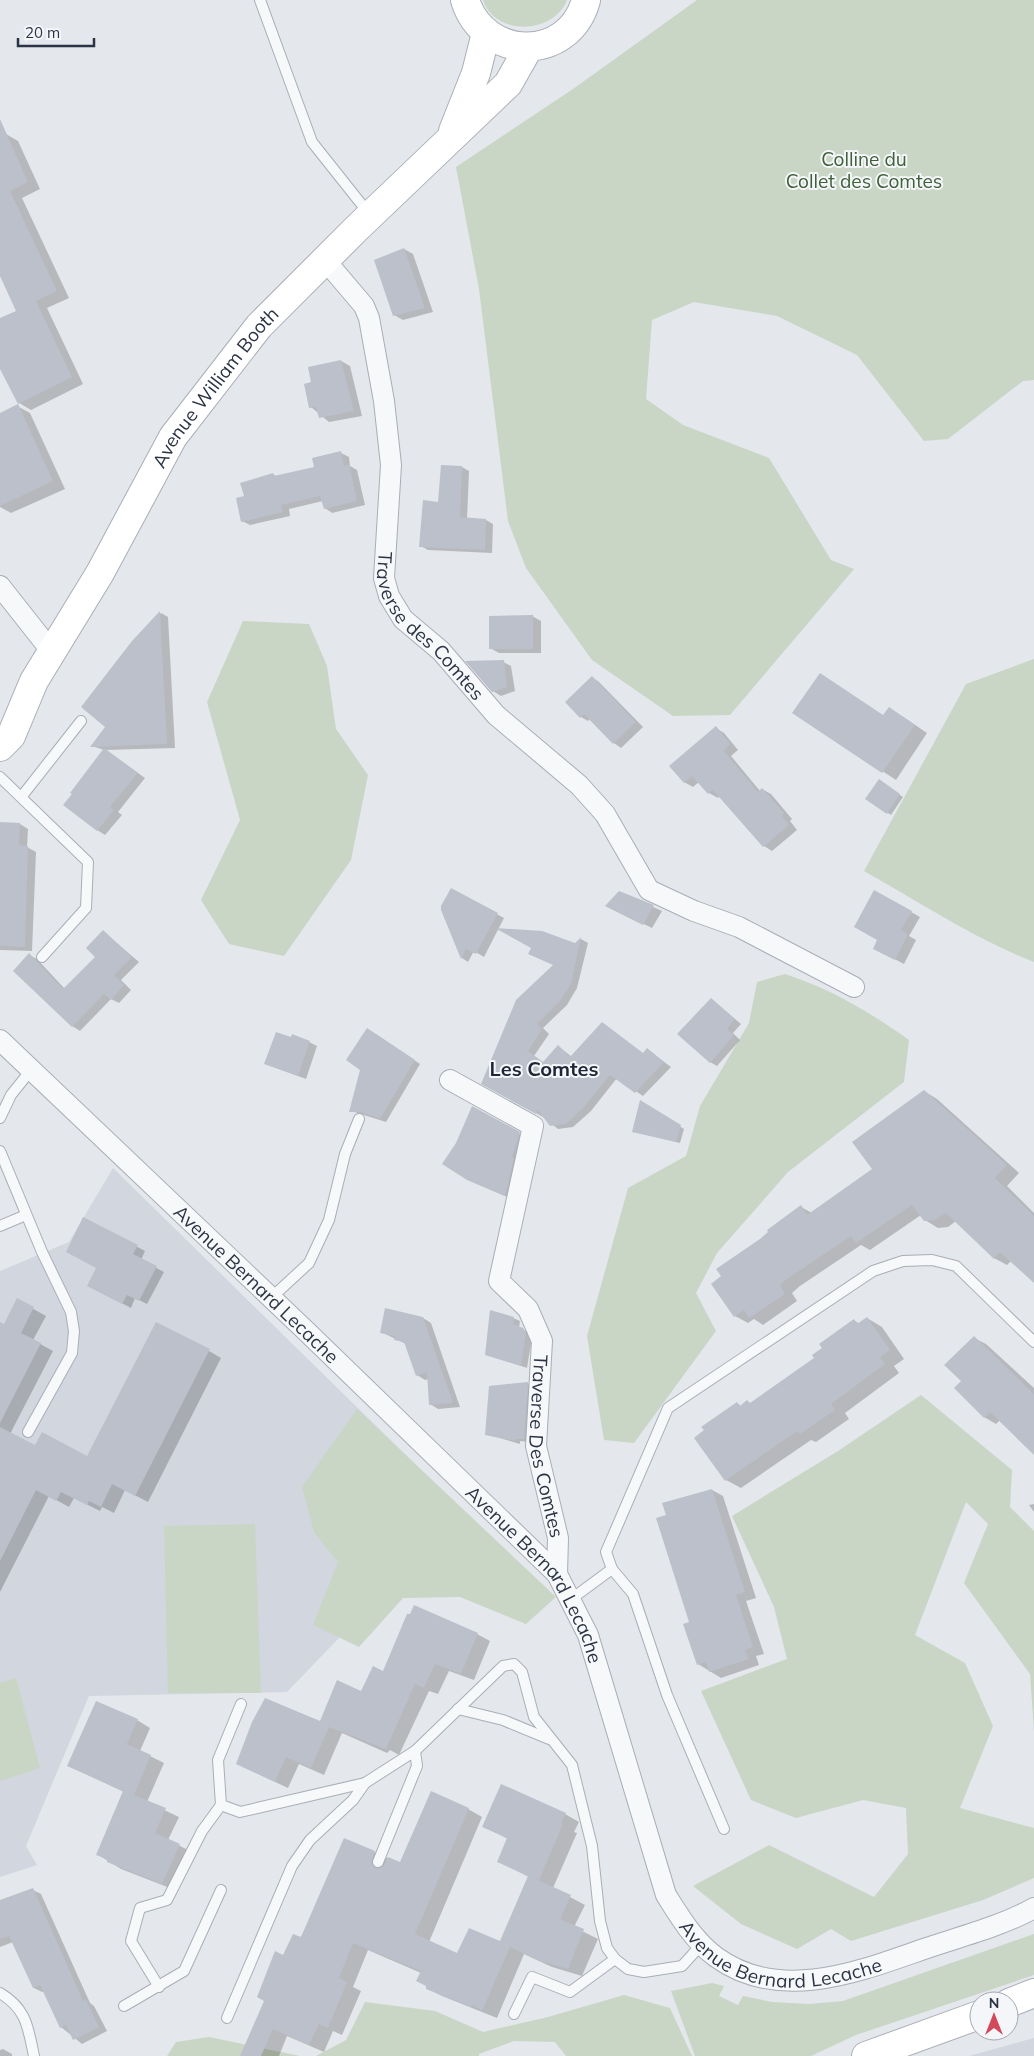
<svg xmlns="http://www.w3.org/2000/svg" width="1034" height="2056" font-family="Mulish,sans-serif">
<rect width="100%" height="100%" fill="#e4e7ec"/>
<g fill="#d2d6de">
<path d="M 113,1168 L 462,1510 L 287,1692 L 89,1696 L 26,1846 L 37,1865 L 0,1877 L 0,1271 L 69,1242 Z"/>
<path d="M 1034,2038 L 1034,2056 L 969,2056 Z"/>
</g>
<g fill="#c9d6c5">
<path d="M 483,0 L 567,0 C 554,34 495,37 483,0 Z"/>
<path d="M 697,0 L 1034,0 L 1034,380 L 1023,381 L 948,439 L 924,441 L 857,355 L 777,316 L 694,302 L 652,320 L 646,399 L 683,425 L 769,458 L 831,560 L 854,569 L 730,715 L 673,716 L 592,660 L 526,568 L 508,521 L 479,289 L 456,167 L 573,89 Z"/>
<path d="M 243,621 L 309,624 L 327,666 L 336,729 L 368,775 L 351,860 L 284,956 L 229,944 L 201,900 L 240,820 L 207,702 Z"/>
<path d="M 1034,659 L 1034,962 C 975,939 919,902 864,871 L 966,684 Z"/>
<path d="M 785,974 C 833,990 868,1011 909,1040 L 904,1082 L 788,1172 L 717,1253 L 696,1293 L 716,1331 L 634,1443 L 604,1440 L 587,1336 L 628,1188 L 686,1156 L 700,1106 L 749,1023 L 757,982 Z"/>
<path d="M 921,1395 L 1012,1470 L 1010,1507 L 1034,1531 L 1034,1731 L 1030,1674 L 964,1583 L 988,1524 L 966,1502 L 915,1635 L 965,1663 L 993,1726 L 960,1808 L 1034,1828 L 1034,1878 L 983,1900 L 851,1941 L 831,1929 L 797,1949 L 741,1924 L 693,1886 L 769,1845 L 874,1897 L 908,1854 L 906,1808 L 863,1800 L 796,1818 L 751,1800 L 701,1691 L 787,1659 L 774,1607 L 732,1516 L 838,1451 Z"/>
<path d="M 357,1409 L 556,1597 L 526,1624 L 460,1597 L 403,1598 L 359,1647 L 313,1625 L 338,1562 L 314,1532 L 302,1487 Z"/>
<path d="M 255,1524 L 261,1693 L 168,1693 L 164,1526 Z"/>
<path d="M 16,1678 L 40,1768 L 0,1781 L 0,1683 Z"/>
<path d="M 1034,1934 L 1034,1975 L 856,2035 L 811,2056 L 695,2056 L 671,1991 L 712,1983 L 724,1986 L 719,1996 L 738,2005 L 743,1996 L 772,2002 L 809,2004 L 843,2001 Z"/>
<path d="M 624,1995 L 670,2008 L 692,2056 L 566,2056 L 555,2042 L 514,2041 L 479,2054 L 479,2056 L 316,2056 L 346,2040 L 365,2002 L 435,2011 L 483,2032 L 548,2017 Z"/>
<path d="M 209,2037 L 300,2056 L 167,2056 L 176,2042 Z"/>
</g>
<g fill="#0003">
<path d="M 6,134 L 18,141 L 40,189 L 22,198 L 69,298 L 47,308 L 83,384 L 31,410 L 19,403 L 0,366 L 0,320 L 18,311 L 0,273 L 0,136 Z"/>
<path d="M 404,249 L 413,254 L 433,312 L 403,320 L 394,315 Z"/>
<path d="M 341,361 L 350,366 L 362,416 L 329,422 L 311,407 L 313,383 Z"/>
<path d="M 17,406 L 30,413 L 65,489 L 11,513 L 0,507 L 0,414 Z"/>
<path d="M 341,453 L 349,457 L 350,466 L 357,470 L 365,505 L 332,513 L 325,508 L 323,501 L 289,509 L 290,516 L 250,525 L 242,521 L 245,497 L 273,474 L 277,477 L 315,468 Z"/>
<path d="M 442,466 L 462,467 L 469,471 L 467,519 L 486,520 L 493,524 L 492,553 L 428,550 L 421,546 L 439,503 Z"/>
<path d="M 161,613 L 168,617 L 175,748 L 106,750 L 145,778 L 118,812 L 122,815 L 105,835 L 97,830 L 104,750 L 92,746 L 107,727 L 133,642 Z"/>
<path d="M 532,616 L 541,621 L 541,653 L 499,653 L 490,648 Z"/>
<path d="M 503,662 L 511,666 L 515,691 L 501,696 L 493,691 Z"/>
<path d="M 592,677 L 599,682 L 643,727 L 621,748 L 614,743 L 590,719 L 588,721 L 581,717 Z"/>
<path d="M 794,713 L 902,716 L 927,733 L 896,780 Z"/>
<path d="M 716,728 L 724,733 L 738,750 L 731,756 L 760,791 L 762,789 L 771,794 L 792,819 L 790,821 L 797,830 L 772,851 L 764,846 L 720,796 L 718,798 L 709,793 L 699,782 L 693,787 L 684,782 Z"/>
<path d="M 883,783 L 903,797 L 891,815 L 888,813 Z"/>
<path d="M 0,824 L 20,824 L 28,829 L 27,847 L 36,852 L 32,951 L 0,950 Z"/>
<path d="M 452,890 L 504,918 L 484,957 L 474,951 L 468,962 L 462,958 L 442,910 Z"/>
<path d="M 620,892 L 662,911 L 652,928 L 615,910 Z"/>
<path d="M 911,912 L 920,917 L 909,936 L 916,940 L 904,964 L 883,953 L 879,939 Z"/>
<path d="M 104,932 L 139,962 L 121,980 L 131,990 L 119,1003 L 111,999 L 80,1031 L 72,1026 L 29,955 L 37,959 L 65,989 L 96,957 Z"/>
<path d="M 581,939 L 588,943 L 577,988 L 567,1005 L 543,1028 L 549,1034 L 534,1056 L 544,1063 L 558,1046 L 572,1057 L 644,1054 L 647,1049 L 671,1067 L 643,1096 L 617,1078 L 591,1111 L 573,1127 L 558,1129 L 543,1117 L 483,1083 Z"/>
<path d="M 711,999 L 741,1024 L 733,1033 L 740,1040 L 717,1066 L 710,1062 Z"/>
<path d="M 374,1033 L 420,1064 L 386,1122 L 351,1111 Z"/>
<path d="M 291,1038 L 309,1042 L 317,1046 L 306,1079 L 266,1064 Z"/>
<path d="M 924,1091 L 937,1099 L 1019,1173 L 1007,1186 L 1034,1213 L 1034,1282 L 1011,1261 L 1007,1265 L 994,1258 L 956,1221 L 948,1227 L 938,1228 L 925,1220 L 921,1215 L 870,1250 L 861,1245 L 800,1286 L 792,1293 L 797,1301 L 763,1325 L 754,1319 L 748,1323 L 735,1316 L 761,1240 L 801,1207 L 812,1213 L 874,1170 Z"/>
<path d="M 641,1102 L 684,1129 L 680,1143 L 633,1131 Z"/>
<path d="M 473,1108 L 525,1137 L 512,1199 L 475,1183 Z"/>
<path d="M 84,1218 L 145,1251 L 141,1260 L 164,1272 L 147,1304 L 135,1298 L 131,1308 L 97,1290 L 98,1268 Z"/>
<path d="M 17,1300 L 46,1316 L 33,1340 L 53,1351 L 10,1434 L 36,1447 L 88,1458 L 209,1351 L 221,1358 L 148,1502 L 125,1490 L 114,1513 L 102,1507 L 100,1511 L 74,1498 L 69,1507 L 49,1496 L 0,1592 L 0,1334 Z"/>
<path d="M 423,1318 L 431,1323 L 460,1407 L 438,1409 L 430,1404 L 429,1379 L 425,1380 L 417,1375 L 406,1344 L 381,1332 Z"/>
<path d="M 513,1318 L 520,1321 L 519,1328 L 530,1333 L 532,1338 L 527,1368 L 486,1354 Z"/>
<path d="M 867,1318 L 882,1327 L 904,1359 L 894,1366 L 899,1373 L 845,1413 L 849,1419 L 816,1442 L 811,1440 L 741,1488 L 726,1480 L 737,1404 L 741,1406 L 751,1404 L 816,1358 L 854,1320 L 859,1324 Z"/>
<path d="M 974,1338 L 986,1344 L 1034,1388 L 1034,1454 L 1000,1420 L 996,1424 L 984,1417 L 962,1382 Z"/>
<path d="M 527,1383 L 533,1387 L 530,1442 L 520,1441 L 520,1444 L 486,1434 Z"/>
<path d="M 712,1490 L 723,1496 L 756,1598 L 746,1601 L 764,1654 L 756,1656 L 759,1665 L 721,1678 L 698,1664 L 668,1516 Z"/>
<path d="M 1034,1504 L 1034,1512 L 1029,1505 Z"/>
<path d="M 477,1634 L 490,1641 L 474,1680 L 449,1671 L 438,1694 L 429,1691 L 399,1755 L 390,1750 L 387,1753 L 342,1733 L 324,1775 L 299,1764 L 288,1788 L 237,1764 L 320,1722 L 362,1693 L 384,1672 Z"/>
<path d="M 137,1720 L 150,1728 L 140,1751 L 164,1763 L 147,1802 L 179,1817 L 168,1840 L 192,1852 L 175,1890 L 121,1869 L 97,1854 L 124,1792 L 69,1766 Z"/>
<path d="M 468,1809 L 482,1817 L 429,1942 L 458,1955 L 501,1942 L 529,1877 L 498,1861 L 508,1839 L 484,1826 L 565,1814 L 579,1822 L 574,1832 L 577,1833 L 553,1888 L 585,1905 L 574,1927 L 598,1939 L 582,1976 L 552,1967 L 524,1954 L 497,2018 L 442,1996 L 427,1988 L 421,1973 L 368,1950 L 353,1987 L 361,1991 L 342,2035 L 333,2031 L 324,2052 L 287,2036 L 279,2056 L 241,2056 L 284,1956 L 374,1852 L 400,1864 Z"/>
<path d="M 33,1890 L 41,1894 L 90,2003 L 94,2006 L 107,2031 L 82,2044 L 61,2027 L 44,1991 L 42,1992 L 34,1988 L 13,1942 L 0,1947 L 0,1901 Z"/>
<path d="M 3,2049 L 12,2054 L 12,2056 L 0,2056 L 0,2050 Z"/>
</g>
<g fill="#bbc0ca">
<path d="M 0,119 L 28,182 L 10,191 L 57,291 L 36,301 L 72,377 L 18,404 L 0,369 L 0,318 L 16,311 L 0,276 Z"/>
<path d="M 404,248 L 425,308 L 393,316 L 374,260 Z"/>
<path d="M 341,360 L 354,411 L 319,418 L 316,407 L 309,408 L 304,384 L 311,382 L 308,367 Z"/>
<path d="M 18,404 L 53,481 L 0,506 L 0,413 Z"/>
<path d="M 341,451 L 344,466 L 349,464 L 357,501 L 324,509 L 320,496 L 281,505 L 283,512 L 241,522 L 236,498 L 244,496 L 240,483 L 273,473 L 274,476 L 314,467 L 312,458 Z"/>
<path d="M 441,465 L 462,466 L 460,517 L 486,519 L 485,550 L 419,547 L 423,500 L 438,502 Z"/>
<path d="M 160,611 L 167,744 L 90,747 L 105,727 L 81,707 L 132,641 Z"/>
<path d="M 533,615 L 533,649 L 489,649 L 489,616 Z"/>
<path d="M 504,660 L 507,687 L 492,692 L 465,661 Z"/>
<path d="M 820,673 L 883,715 L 889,707 L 915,725 L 882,773 L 792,713 Z"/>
<path d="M 592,676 L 636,722 L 613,744 L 584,714 L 580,718 L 565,702 Z"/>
<path d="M 716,726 L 730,744 L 724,751 L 758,792 L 762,788 L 784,813 L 782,816 L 789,825 L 763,847 L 713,790 L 708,794 L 692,776 L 684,783 L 669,766 Z"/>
<path d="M 104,748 L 138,773 L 110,807 L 114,810 L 97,831 L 63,805 L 72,794 L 70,793 Z"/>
<path d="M 879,779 L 900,794 L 887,814 L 865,799 Z"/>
<path d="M 0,822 L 20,823 L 19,845 L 28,846 L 25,947 L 0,946 Z"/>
<path d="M 451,888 L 498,913 L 476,954 L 466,949 L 461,959 L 441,910 L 441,906 Z"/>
<path d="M 874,890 L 912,911 L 901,930 L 908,934 L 895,960 L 873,949 L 877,940 L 854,927 Z"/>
<path d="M 619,891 L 654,905 L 643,925 L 605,906 Z"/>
<path d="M 495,928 L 542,931 L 575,943 L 581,937 L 571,984 L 560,1001 L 537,1024 L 542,1029 L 528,1051 L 543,1062 L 558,1045 L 570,1057 L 602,1022 L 643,1053 L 647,1048 L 664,1062 L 635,1093 L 610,1075 L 584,1107 L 566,1124 L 550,1126 L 538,1110 L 536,1114 L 481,1084 L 516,1000 L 553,965 L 528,954 L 531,948 Z"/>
<path d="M 103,930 L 132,957 L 114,975 L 124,985 L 111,1000 L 104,994 L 72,1027 L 13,971 L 29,953 L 63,989 L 95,957 L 86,948 Z"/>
<path d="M 711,998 L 735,1019 L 727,1029 L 734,1035 L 710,1063 L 677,1034 Z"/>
<path d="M 367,1028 L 415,1060 L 380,1119 L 361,1112 L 349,1112 L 360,1070 L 346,1060 Z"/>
<path d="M 276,1032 L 291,1037 L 292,1034 L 310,1041 L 298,1076 L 264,1064 Z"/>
<path d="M 924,1090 L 1007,1165 L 995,1178 L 1034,1216 L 1034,1283 L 1000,1252 L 994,1259 L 946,1213 L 935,1220 L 924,1221 L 912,1205 L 856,1243 L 851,1236 L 787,1279 L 780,1285 L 785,1294 L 749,1318 L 744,1310 L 734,1317 L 711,1284 L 721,1276 L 716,1269 L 760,1239 L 768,1232 L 767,1230 L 801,1205 L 807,1215 L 872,1169 L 852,1142 Z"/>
<path d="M 640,1100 L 681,1125 L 676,1142 L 632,1132 Z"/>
<path d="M 472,1106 L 520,1132 L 512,1157 L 514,1158 L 505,1196 L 467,1180 L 442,1164 L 456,1143 Z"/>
<path d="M 83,1217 L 138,1245 L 133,1254 L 157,1266 L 139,1301 L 127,1295 L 122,1304 L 87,1286 L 96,1268 L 66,1252 Z"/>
<path d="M 17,1298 L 34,1307 L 21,1333 L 41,1343 L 0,1423 L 0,1322 L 4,1324 Z"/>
<path d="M 385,1308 L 423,1317 L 453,1403 L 429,1405 L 427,1372 L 416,1376 L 404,1342 L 394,1340 L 395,1336 L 380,1333 Z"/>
<path d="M 490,1310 L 514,1317 L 513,1324 L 523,1328 L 526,1333 L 521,1366 L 485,1355 Z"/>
<path d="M 867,1317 L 890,1350 L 880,1357 L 885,1364 L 831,1404 L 835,1410 L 800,1434 L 797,1431 L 725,1481 L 694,1438 L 704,1430 L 701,1427 L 737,1402 L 740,1406 L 747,1400 L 750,1403 L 814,1358 L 812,1355 L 822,1348 L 819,1344 L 854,1319 L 857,1324 Z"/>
<path d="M 156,1322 L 210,1349 L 135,1496 L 112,1484 L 101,1507 L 89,1501 L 87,1505 L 61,1492 L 56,1501 L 36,1490 L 0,1561 L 0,1427 L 35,1445 L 42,1432 L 87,1456 Z"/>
<path d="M 974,1336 L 1034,1394 L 1034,1455 L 990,1412 L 984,1418 L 954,1388 L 961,1381 L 944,1365 Z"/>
<path d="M 528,1382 L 524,1439 L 515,1439 L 515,1441 L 485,1435 L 489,1386 Z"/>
<path d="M 712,1489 L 745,1592 L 736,1595 L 753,1647 L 745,1650 L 749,1659 L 709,1672 L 706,1662 L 697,1665 L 683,1624 L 689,1622 L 656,1518 L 666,1515 L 662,1503 Z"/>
<path d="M 414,1605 L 478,1633 L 461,1674 L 435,1664 L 424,1688 L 415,1684 L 386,1749 L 329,1727 L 311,1768 L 286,1757 L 275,1782 L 236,1764 L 252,1722 L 265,1698 L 320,1721 L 337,1680 L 361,1691 L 373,1666 L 383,1671 L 407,1614 L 410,1614 Z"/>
<path d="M 96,1701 L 138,1719 L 127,1744 L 151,1755 L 134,1795 L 166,1808 L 155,1833 L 180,1844 L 162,1884 L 107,1862 L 107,1859 L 96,1855 L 123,1791 L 67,1766 Z"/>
<path d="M 501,1784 L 566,1813 L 561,1823 L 563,1824 L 539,1880 L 529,1876 L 571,1895 L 560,1919 L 584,1929 L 568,1969 L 537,1960 L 510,1947 L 482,2011 L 473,2005 L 471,2007 L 426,1989 L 426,1986 L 416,1981 L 421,1971 L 353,1943 L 339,1978 L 347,1982 L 328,2028 L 319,2024 L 309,2045 L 273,2029 L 261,2056 L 240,2056 L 264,2001 L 257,1997 L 275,1951 L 283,1955 L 293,1934 L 301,1937 L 344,1838 L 375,1851 L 371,1862 L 375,1868 L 383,1867 L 388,1857 L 400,1862 L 431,1791 L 469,1808 L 415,1934 L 457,1953 L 469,1928 L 500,1941 L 528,1876 L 497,1862 L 507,1838 L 482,1827 Z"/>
<path d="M 33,1888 L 83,2001 L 86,2000 L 99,2027 L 73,2040 L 66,2025 L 60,2028 L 40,1985 L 33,1988 L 9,1936 L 0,1939 L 0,1900 Z"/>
</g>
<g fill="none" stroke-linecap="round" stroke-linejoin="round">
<g stroke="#a9aeb7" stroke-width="12">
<g id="lane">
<path d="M 260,0 L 312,142 L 370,215"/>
<path d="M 0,777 L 88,862 L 86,908 L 42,957"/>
<path d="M 22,796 L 81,721"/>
<path d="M 0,1118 L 11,1095 L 31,1070"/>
<path d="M 0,1151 L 42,1252 L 71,1312 L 74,1331 L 72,1353 L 28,1432"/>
<path d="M 0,1226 L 26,1215"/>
<path d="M 271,1298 L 309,1263 L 329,1220 L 345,1154 L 359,1119"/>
<path d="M 612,1569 L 633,1594 L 667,1695 L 724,1829"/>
<path d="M 570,1600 L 612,1569 L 606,1552 L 668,1408 L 873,1271 L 903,1261 L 932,1260 L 956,1266 L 1034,1342"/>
<path d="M 241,1704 L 218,1760 L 221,1805 L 240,1812 L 365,1783 L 415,1751 L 503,1666 L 514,1664 L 522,1672 L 534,1717 L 572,1765 L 592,1846 L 600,1921 L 607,1948 L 615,1959 L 628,1969 L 644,1972 L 682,1966 L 701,1945"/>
<path d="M 458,1709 L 503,1720 L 549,1739"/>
<path d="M 378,1862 L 417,1766 L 415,1751"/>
<path d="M 159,1987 L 131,1941 L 140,1908 L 167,1900 L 202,1831 L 221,1805"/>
<path d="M 0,1993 C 27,2009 28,2028 34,2056"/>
<path d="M 124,2006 L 184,1971 L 221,1890"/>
<path d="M 514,2014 L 532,1977 L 570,1992 L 615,1959"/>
<path d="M 227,2018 L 292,1866 L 310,1840 L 353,1800 L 365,1783"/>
</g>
</g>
<g stroke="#a9aeb7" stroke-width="22">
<g id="street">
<path id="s1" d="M 325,260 L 364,306 L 369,318 L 384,401 L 391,465 L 384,578 L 389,596 L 403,619 L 441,651 L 496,715 L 579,785 L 605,814 L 649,890 L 694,911 L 739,927 L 854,987"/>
<path d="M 0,586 L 52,652"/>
<path id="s2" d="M 0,1040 L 304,1329 L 557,1574 L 588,1635 L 666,1895 C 680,1917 694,1941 716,1957 C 779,2003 858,1972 924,1949 C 959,1937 1002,1926 1034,1908"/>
<path id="s3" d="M 450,1080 L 533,1126 L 499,1281 L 528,1309 L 542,1341 L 536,1446 L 558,1538 L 557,1574"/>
</g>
</g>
<g stroke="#a9aeb7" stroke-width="30">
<g id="secondary">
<path d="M 465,0 C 484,61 569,63 586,0"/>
<path d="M 453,131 L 476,73 L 486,33"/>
<path id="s4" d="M 0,747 L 11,736 L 34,681 L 100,573 L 173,437 L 259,326 L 356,229 L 508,84 L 529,47"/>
<path d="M 1009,2003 L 1034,1993"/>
<path d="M 866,2056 L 979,2015"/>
</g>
</g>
<use href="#lane" stroke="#f7f8fa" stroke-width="10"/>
<use href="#street" stroke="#f7f8fa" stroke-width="20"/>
<use href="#secondary" stroke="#fff" stroke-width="28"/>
</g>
<g text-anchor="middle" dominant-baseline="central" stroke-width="4" stroke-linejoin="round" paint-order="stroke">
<g font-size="19" fill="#3f6138" stroke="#f4f6f9">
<text x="864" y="159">Colline du<tspan x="864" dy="22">Collet des Comtes</tspan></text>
</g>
<g font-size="19" fill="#2b3445" stroke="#f4f6f9">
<text stroke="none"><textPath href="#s4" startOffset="421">Avenue William Booth</textPath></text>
<text stroke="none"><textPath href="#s1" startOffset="400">Traverse des Comtes</textPath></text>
<text stroke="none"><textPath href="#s2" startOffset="354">Avenue Bernard Lecache</textPath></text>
<text stroke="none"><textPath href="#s3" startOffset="435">Traverse Des Comtes</textPath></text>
<text stroke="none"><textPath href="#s2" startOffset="759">Avenue Bernard Lecache</textPath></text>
<text stroke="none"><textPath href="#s2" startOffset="1254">Avenue Bernard Lecache</textPath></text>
</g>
<g font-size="20" font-weight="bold" fill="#1d2536" stroke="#f4f6f9">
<text x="544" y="1068">Les Comtes</text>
</g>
</g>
<g transform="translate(994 2016)"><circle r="24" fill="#f4f6f9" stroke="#a4a8b1"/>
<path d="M0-4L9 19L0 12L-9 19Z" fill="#d1495b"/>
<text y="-8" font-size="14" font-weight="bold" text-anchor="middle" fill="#2b3445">N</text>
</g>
<path d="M18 38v8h76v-8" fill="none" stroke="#2b3445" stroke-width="2.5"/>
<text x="25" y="38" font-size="15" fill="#2b3445" stroke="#f4f6f9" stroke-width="4" paint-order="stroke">20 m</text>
</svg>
